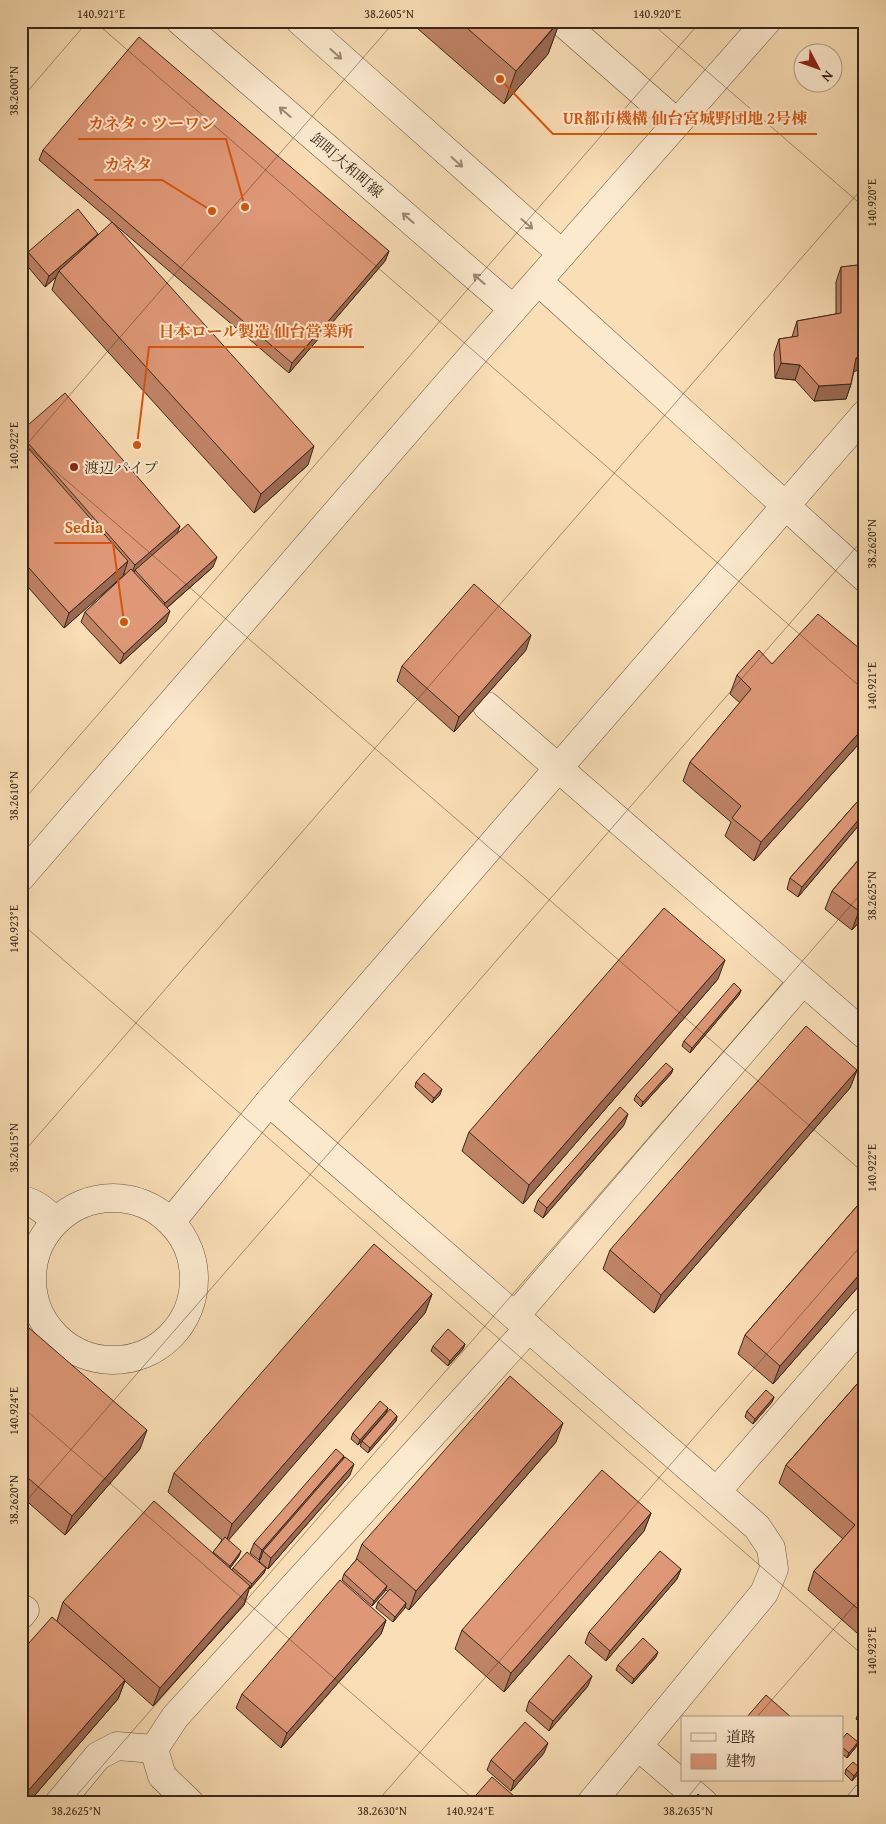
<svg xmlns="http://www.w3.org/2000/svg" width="886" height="1824" font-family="'Gentium Book Plus','Noto Serif JP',serif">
<rect width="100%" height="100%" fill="#fadeb5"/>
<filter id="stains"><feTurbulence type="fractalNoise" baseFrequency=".004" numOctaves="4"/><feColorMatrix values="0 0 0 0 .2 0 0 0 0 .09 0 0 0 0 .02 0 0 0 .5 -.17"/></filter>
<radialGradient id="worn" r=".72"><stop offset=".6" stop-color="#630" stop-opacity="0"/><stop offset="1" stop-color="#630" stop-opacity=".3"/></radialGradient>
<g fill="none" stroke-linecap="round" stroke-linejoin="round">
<g stroke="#685541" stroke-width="29">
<g id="minor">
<path d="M 180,21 L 513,309"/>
<path d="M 300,21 L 562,254"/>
<path d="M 561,21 L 677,123"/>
<path d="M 538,281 L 865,578"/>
<path d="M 487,706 L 865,1035"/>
<path d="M 21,877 L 478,349 L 767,21"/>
<path d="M 269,1102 L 757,1527 L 771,1548 L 774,1569 L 764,1593 L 591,1803"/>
<circle cx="113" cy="1279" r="81"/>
<path d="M 21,1200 C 36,1202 45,1212 56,1221"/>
<path d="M 171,1222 L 269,1102 L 865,414"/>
<path d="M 515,1316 L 803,981"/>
<path d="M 717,1491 L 865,1321"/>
<path d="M 21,1615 L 25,1610"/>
<path d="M 639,1747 L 704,1803"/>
<path d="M 59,1803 L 98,1756 L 117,1746 L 154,1749"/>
<path d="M 190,1803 L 162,1776 L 154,1749 L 175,1717 L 529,1328"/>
<path d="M 860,1803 L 865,1797"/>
</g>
</g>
<use href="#minor" stroke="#fceacf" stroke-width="28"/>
</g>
<g fill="#bf8366" stroke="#38271a">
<path d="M 409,21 L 560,21 L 548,54 L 504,104 Z"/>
<path d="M 43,150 L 389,251 L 385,261 L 289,373 L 39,160 Z"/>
<path d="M 98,234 L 308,465 L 254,513 L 52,290 L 56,277 L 45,287 L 24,262 L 28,252 Z"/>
<path d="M 865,239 L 865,367 L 854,371 L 851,384 L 846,399 L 814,401 L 795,380 L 775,378 L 774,354 L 779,339 L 792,337 L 797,321 L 836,314 L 836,282 L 841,267 L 860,265 L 861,250 Z"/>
<path d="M 21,431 L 178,533 L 213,567 L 167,608 L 166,622 L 120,664 L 81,622 L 85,612 L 125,575 L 124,573 L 123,576 L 64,628 L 21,579 Z"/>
<path d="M 526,650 L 454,732 L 397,681 L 402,666 Z"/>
<path d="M 865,653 L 865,737 L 754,861 L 725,836 L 731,822 L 683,781 L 690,762 L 740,703 L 730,694 L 737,675 L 772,664 Z"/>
<path d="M 865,793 L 865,818 L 798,897 L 787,889 L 790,878 Z"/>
<path d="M 865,852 L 865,924 L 860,921 L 852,930 L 825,909 L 832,891 Z"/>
<path d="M 718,979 L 523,1204 L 462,1151 L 469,1132 Z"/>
<path d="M 741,990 L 739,995 L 690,1053 L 682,1046 L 684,1041 Z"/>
<path d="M 673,1069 L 671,1074 L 641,1107 L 634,1100 L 636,1095 Z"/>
<path d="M 857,1070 L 850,1088 L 654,1313 L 603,1269 L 610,1250 Z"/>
<path d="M 416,1082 L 440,1095 L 432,1103 L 415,1087 Z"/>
<path d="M 624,1125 L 543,1218 L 534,1211 L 538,1200 Z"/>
<path d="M 865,1197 L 865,1279 L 773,1384 L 738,1354 L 745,1335 Z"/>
<path d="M 432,1294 L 425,1313 L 228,1540 L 239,1556 L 230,1568 L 232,1570 L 233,1568 L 266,1568 L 264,1573 L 249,1589 L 244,1605 L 153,1706 L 125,1681 L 118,1699 L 28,1803 L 21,1803 L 21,1652 L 57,1621 L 63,1602 L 213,1553 L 222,1540 L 168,1492 L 174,1473 Z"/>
<path d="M 21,1321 L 140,1449 L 65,1535 L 21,1496 Z"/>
<path d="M 465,1344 L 463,1349 L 448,1366 L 431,1351 L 433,1346 Z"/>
<path d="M 865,1375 L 865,1640 L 808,1590 L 814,1571 L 843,1539 L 779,1483 L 786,1465 Z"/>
<path d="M 774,1397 L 772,1402 L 753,1424 L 745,1417 L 747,1411 Z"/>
<path d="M 388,1408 L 386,1413 L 358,1445 L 351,1439 L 353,1433 Z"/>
<path d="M 397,1416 L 396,1421 L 368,1453 L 360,1446 L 362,1441 Z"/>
<path d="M 556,1442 L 409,1610 L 405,1607 L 393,1622 L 376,1608 L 378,1602 L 388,1592 L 386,1590 L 372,1606 L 342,1580 L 344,1574 L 356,1560 L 362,1544 Z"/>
<path d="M 343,1460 L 350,1475 L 268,1569 L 259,1561 L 261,1558 L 259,1560 L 250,1553 L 254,1543 Z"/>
<path d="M 651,1513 L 644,1531 L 504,1692 L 455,1649 L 462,1630 Z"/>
<path d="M 681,1569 L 677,1579 L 606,1661 L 585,1643 L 589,1632 Z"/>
<path d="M 386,1620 L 381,1634 L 281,1748 L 236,1708 L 242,1694 Z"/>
<path d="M 656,1657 L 632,1684 L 616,1670 L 618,1665 Z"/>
<path d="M 588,1686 L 549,1731 L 526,1711 L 529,1701 Z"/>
<path d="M 865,1706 L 865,1727 L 856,1719 L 858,1714 Z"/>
<path d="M 842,1739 L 856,1747 L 847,1758 L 842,1754 Z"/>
<path d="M 544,1753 L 511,1791 L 487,1770 L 491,1760 Z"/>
<path d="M 860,1768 L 858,1774 L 852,1781 L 845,1774 L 846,1769 Z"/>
</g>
<g fill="#9b6a53" stroke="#38271a">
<path d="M 560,21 L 548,54 L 504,104 L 516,71 Z"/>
<path d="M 98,234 L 61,273 L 59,271 L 56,277 L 45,287 L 49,276 Z"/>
<path d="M 389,251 L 385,261 L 289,373 L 292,363 Z"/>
<path d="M 865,354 L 865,367 L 851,373 L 856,358 Z"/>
<path d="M 781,363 L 800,365 L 795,380 L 775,378 Z"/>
<path d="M 851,384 L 846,399 L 814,401 L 819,386 Z"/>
<path d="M 314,446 L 308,465 L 254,513 L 261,494 Z"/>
<path d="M 180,526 L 175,540 L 135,570 L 133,577 L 129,580 L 135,565 Z"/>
<path d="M 217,557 L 213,567 L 161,613 L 165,603 Z"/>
<path d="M 128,561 L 123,576 L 64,628 L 69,613 Z"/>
<path d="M 170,611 L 166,622 L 120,664 L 124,654 Z"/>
<path d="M 531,635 L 526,650 L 454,732 L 459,717 Z"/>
<path d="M 865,726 L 865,737 L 754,861 L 761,842 Z"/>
<path d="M 865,812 L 865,818 L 798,897 L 802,887 Z"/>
<path d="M 865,905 L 865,908 L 860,921 L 852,930 L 859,911 Z"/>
<path d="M 725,960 L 718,979 L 523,1204 L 529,1185 Z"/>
<path d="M 741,990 L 739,995 L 690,1053 L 692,1048 Z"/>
<path d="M 673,1069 L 671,1074 L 641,1107 L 643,1102 Z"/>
<path d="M 857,1070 L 850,1088 L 654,1313 L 661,1295 Z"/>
<path d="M 442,1089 L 440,1095 L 432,1103 L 434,1098 Z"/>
<path d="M 628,1114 L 624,1125 L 543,1218 L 547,1208 Z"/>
<path d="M 865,1268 L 865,1279 L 773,1384 L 780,1366 Z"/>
<path d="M 432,1294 L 425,1313 L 226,1543 L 232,1524 Z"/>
<path d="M 465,1344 L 463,1349 L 448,1366 L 450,1361 Z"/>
<path d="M 774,1397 L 772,1402 L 753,1424 L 755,1419 Z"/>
<path d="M 388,1408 L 386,1413 L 358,1445 L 360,1440 Z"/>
<path d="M 397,1416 L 396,1421 L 368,1453 L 370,1448 Z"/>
<path d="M 563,1423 L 556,1442 L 409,1610 L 416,1591 Z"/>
<path d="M 147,1430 L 140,1449 L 65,1535 L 72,1516 Z"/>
<path d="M 344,1456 L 341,1466 L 263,1551 L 261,1558 L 259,1560 L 262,1550 Z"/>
<path d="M 354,1464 L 350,1475 L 268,1569 L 271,1558 Z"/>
<path d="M 651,1513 L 644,1531 L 504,1692 L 511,1673 Z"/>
<path d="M 241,1551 L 239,1556 L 228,1571 L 230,1566 Z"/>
<path d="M 266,1568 L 264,1573 L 250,1589 L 252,1584 Z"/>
<path d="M 681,1569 L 677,1579 L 606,1661 L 610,1651 Z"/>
<path d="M 250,1586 L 244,1605 L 153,1706 L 160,1688 Z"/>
<path d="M 387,1586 L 385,1591 L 372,1606 L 374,1601 Z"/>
<path d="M 406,1603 L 405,1608 L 393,1622 L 395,1617 Z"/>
<path d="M 386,1620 L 381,1634 L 281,1748 L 287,1733 Z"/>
<path d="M 658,1652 L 656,1657 L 632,1684 L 634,1679 Z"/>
<path d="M 592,1676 L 588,1686 L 549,1731 L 553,1721 Z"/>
<path d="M 125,1680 L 118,1699 L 28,1803 L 23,1803 L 27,1792 Z"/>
<path d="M 858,1742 L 856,1747 L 847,1758 L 849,1753 Z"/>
<path d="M 548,1743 L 544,1753 L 511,1791 L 514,1781 Z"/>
<path d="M 860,1768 L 858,1774 L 852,1781 L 854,1776 Z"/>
</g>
<g fill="#de9877" stroke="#38271a">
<path d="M 459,21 L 559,21 L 516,71 Z"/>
<path d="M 139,37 L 389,251 L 292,363 L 43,150 Z"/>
<path d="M 78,209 L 98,234 L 49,276 L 28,252 Z"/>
<path d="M 112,222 L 314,446 L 261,494 L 59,271 Z"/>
<path d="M 865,262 L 865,354 L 856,358 L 851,384 L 819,386 L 800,365 L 781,363 L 779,339 L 798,336 L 797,321 L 841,313 L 841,267 L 865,264 Z"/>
<path d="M 65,393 L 180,526 L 135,565 L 21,435 L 21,431 Z"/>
<path d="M 21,440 L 128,561 L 69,613 L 21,559 Z"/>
<path d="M 188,524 L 217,557 L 165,603 L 135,570 Z"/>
<path d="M 131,569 L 170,611 L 124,654 L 85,612 Z"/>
<path d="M 474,584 L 531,635 L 459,717 L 402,666 Z"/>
<path d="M 818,614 L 865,653 L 865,726 L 761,842 L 732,818 L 741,806 L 690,762 L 751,689 L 737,675 L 759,650 L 772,664 Z"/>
<path d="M 865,793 L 865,812 L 802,887 L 790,878 Z"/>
<path d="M 865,852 L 865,905 L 859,911 L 832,891 Z"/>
<path d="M 664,908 L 725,960 L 529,1185 L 469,1132 Z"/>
<path d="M 734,983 L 741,990 L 692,1048 L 684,1041 Z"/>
<path d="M 806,1026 L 857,1070 L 661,1295 L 610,1250 Z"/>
<path d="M 666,1063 L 673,1069 L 643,1102 L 636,1095 Z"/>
<path d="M 424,1073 L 442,1089 L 434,1098 L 416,1082 Z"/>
<path d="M 620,1107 L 628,1114 L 547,1208 L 538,1200 Z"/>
<path d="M 865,1197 L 865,1268 L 780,1366 L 745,1335 Z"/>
<path d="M 374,1244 L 432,1294 L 232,1524 L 174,1473 Z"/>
<path d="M 21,1321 L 147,1430 L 72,1516 L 21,1472 Z"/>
<path d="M 448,1329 L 465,1344 L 450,1361 L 433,1346 Z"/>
<path d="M 865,1375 L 865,1615 L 814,1571 L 855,1525 L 786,1465 Z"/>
<path d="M 510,1376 L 563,1423 L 416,1591 L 362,1544 Z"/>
<path d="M 766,1390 L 774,1397 L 755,1419 L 747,1411 Z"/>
<path d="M 380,1401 L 388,1408 L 360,1440 L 353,1433 Z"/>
<path d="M 390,1409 L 397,1416 L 370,1448 L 362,1441 Z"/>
<path d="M 336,1449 L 344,1456 L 262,1550 L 254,1543 Z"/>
<path d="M 345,1457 L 354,1464 L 271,1558 L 263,1551 Z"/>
<path d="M 602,1470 L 651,1513 L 511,1673 L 462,1630 Z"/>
<path d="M 154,1501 L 250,1586 L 160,1688 L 63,1602 Z"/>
<path d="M 225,1537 L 241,1551 L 230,1566 L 213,1552 Z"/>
<path d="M 660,1551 L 681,1569 L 610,1651 L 589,1632 Z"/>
<path d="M 247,1552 L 266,1568 L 252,1584 L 233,1568 Z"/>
<path d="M 357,1559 L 387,1586 L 374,1601 L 344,1574 Z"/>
<path d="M 340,1580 L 386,1620 L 287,1733 L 242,1694 Z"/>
<path d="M 390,1589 L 406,1603 L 395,1617 L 378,1602 Z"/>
<path d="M 52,1617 L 125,1680 L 27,1792 L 21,1787 L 21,1652 Z"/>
<path d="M 643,1638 L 658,1652 L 634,1679 L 618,1665 Z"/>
<path d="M 569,1655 L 592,1676 L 553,1721 L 529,1701 Z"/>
<path d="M 766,1695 L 792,1718 L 746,1718 Z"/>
<path d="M 865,1706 L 865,1720 L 858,1714 Z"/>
<path d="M 525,1722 L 548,1743 L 514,1781 L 491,1760 Z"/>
<path d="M 847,1733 L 858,1742 L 849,1753 L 842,1747 L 842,1739 Z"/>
<path d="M 853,1762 L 860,1768 L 854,1776 L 846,1769 Z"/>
<path d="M 492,1777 L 522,1803 L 469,1803 Z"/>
<path d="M 698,1794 L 708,1803 L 690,1803 Z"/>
</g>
<defs><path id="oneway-shaft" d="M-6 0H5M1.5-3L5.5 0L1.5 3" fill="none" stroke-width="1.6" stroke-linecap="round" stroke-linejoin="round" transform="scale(1.25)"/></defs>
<g stroke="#9a8874">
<use href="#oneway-shaft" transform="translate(336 54) rotate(42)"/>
<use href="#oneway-shaft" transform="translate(285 112) rotate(-139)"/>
<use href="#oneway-shaft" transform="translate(457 162) rotate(42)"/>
<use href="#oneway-shaft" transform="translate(408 218) rotate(-139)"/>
<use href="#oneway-shaft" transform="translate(527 224) rotate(41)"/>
<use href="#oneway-shaft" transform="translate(479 279) rotate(-139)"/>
</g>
<path fill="none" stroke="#38271a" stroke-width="1" stroke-opacity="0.45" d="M 94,21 L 865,691M 649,21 L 865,208M 21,99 L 88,21M 21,441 L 865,1174M 21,451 L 395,21M 21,803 L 701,21M 21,923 L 865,1657M 21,1155 L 865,185M 21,1406 L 478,1803M 21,1507 L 865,537M 756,1718 L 865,1593M 70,1803 L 865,889M 376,1803 L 865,1241M 683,1803 L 702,1780"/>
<circle fill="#8f2418" stroke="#fceacf" stroke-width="2" cx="74" cy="467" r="5"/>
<g text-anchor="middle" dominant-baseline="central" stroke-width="4" stroke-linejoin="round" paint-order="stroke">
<g font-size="15" fill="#38271a" stroke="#fceacf">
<text transform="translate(347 165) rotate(41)">卸町大和町線</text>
</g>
<g font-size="15" fill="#38271a" stroke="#fceacf" text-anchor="start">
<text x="84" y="467">渡辺パイプ</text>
</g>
</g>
<path fill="none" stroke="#d6540d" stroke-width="2" d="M500 79L553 134H817M245 207L226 139H78M212 211L162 180H94M137 445L149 347H364M124 622L113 543H54"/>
<g fill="#d6540d" stroke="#fceacf" stroke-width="2">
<circle cx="500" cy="79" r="5"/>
<circle cx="245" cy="207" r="5"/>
<circle cx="212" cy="211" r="5"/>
<circle cx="137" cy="445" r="5"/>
<circle cx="124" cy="622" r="5"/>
</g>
<g font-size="16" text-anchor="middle" font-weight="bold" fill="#d6540d" stroke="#fceacf" stroke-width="4" stroke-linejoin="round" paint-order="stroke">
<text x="685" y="124">UR都市機構 仙台宮城野団地 2号棟</text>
<text x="152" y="129">カネタ・ツーワン</text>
<text x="128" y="170">カネタ</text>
<text x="256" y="337">日本ロール製造 仙台営業所</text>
<text x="84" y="533">Sedia</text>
</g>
<rect width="886" height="1824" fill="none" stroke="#fadeb5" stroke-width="55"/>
<rect x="681" y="1716" width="162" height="65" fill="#fceacf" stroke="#ae9c87"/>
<rect x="691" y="1733" width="25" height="8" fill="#fceacf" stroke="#ae9c87"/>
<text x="726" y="1742" font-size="15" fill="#38271a">道路</text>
<rect x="691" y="1754" width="25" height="15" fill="#de9877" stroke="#ae9c87"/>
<text x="726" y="1766" font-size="15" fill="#38271a">建物</text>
<g transform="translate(818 68) rotate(131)"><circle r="24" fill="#fceacf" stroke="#ae9c87"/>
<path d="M0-4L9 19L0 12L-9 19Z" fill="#8f2418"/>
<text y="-8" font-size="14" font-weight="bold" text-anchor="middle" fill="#38271a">N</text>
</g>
<rect x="28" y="28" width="830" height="1768" fill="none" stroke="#38271a" stroke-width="2"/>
<g font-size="12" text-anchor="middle" fill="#38271a">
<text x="101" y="18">140.921°E</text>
<text x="389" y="18">38.2605°N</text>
<text x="657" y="18">140.920°E</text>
<text transform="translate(14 91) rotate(-90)" y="4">38.2600°N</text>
<text transform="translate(872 203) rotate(-90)" y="4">140.920°E</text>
<text transform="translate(14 446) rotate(-90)" y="4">140.922°E</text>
<text transform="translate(872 544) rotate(-90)" y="4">38.2620°N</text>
<text transform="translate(872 686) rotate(-90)" y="4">140.921°E</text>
<text transform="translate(14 796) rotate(-90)" y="4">38.2610°N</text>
<text transform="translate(872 896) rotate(-90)" y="4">38.2625°N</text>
<text transform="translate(14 929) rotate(-90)" y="4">140.923°E</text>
<text transform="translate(14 1148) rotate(-90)" y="4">38.2615°N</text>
<text transform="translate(872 1168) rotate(-90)" y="4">140.922°E</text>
<text transform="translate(14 1411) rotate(-90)" y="4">140.924°E</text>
<text transform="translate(14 1500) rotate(-90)" y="4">38.2620°N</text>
<text transform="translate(872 1651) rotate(-90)" y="4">140.923°E</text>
<text x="76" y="1815">38.2625°N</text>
<text x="382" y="1815">38.2630°N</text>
<text x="470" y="1815">140.924°E</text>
<text x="688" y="1815">38.2635°N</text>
</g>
<rect width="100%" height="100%" filter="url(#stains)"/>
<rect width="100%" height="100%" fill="url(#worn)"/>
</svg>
